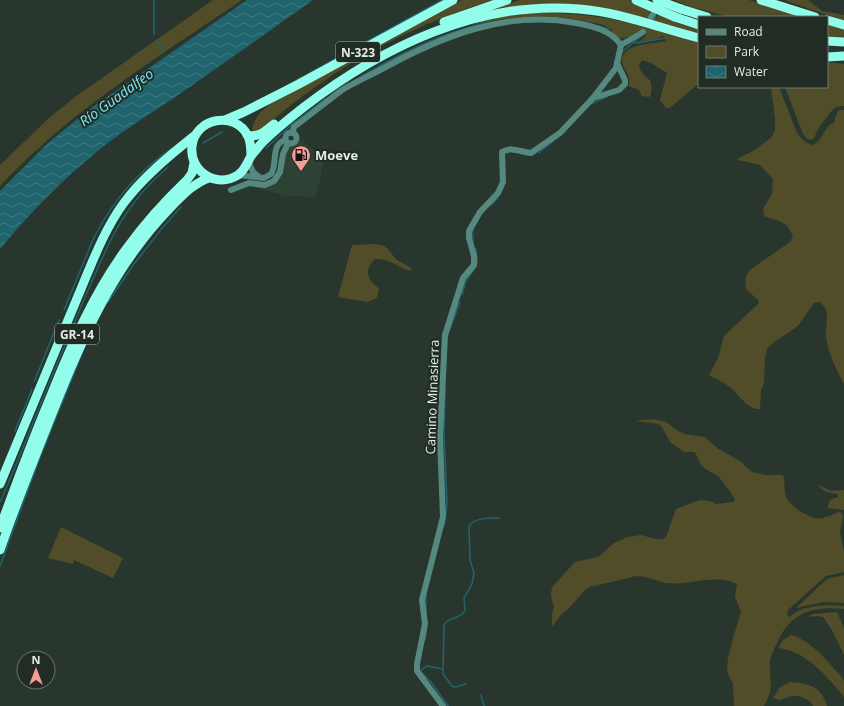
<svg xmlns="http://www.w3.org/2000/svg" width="844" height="706" font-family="'Open Sans',sans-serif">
<defs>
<pattern id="water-waves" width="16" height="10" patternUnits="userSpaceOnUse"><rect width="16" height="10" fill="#20646e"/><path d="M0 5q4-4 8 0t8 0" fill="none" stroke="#407a83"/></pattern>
</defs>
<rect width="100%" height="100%" fill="#29362e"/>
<path fill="#2e4135" d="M 300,138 L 324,160 L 316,197 L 286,196 L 253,187 L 267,187 L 279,178 L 288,146 L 296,145 Z"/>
<g fill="#504d28">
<path d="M 213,0 L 242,0 C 158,57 70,111 0,186 L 0,165 L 50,117 L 75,97 Z"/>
<path d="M 462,0 L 492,0 C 434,19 377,44 327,79 C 313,88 300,98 287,108 C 277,116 267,125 256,132 L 252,130 C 255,113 267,106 280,98 Z"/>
<path d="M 520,0 L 629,0 L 650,10 L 648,16 L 657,18 L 659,13 L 680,24 L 699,30 L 699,35 L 544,4 L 525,5 L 479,13 Z"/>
<path d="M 674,0 L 749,0 L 801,17 L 729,17 L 688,6 Z"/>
<path d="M 784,0 L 808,0 L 822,11 L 844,15 L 844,20 L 821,13 Z"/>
<path d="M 532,13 C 563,13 593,14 624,22 C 649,28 674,36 699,42 L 699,83 L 670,108 L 666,108 L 660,100 L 667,73 L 651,63 L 642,60 L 639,65 C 640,71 645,77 650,80 C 652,86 652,91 650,97 L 642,96 L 639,90 L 629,86 C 629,83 629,79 629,77 C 627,72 623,67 622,62 C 620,43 654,44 666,41 L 663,36 L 655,39 L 638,42 L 644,38 L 647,33 L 639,30 C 631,36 622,43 613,33 C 610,29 613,30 609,28 C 604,24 595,23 589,22 C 546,12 509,17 467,26 L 500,17 Z"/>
<path d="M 827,25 L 844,28 L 844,37 L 827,36 Z"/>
<path d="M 827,62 L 844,64 L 844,106 L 834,108 L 819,127 L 814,138 L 811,140 L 807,139 L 803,134 L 785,87 L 827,87 Z"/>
<path d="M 771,87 L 779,87 L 797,133 L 805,142 L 812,145 L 818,142 L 829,125 L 834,123 L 836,115 L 839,110 L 844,110 L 844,384 C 836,369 828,353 826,336 C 825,323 832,310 819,302 L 814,303 L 798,326 L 773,343 L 767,349 L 765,358 L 764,383 L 761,390 L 760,409 C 748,410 739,395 731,388 C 724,382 716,379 709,375 L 718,358 L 724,336 L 759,303 L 758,300 L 746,289 C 745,280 745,275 751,269 L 790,242 L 793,237 C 788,221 779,221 764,216 L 763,209 L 772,194 L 773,179 L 760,165 L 738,160 L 737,159 L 753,151 L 771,138 L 775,130 L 775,119 Z"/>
<path d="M 376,244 L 385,246 L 397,260 L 412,268 L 410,271 C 398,267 388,258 375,259 C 364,269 366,280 379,288 L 377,298 L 368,302 L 338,297 L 352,245 Z"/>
<path d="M 654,419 L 666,422 L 678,431 L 684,434 L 705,437 L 717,448 L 740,461 L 752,472 L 765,475 L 783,475 L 784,478 C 785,484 784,491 786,497 C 790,506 805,515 814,518 C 822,520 832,515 839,512 L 842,513 L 843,516 L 840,532 L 844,551 L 844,572 L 826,576 L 788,610 L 787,615 L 790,617 C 800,605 829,604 844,606 L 844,609 C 814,606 791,612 778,641 C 775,648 771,654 770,661 C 769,672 773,684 769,695 C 768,699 765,702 764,706 L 734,706 L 733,684 L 728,674 L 727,668 L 728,658 L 733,638 L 741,612 L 735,597 L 737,584 C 714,573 690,586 666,583 C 656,581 646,576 636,576 L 590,587 L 585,590 L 571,606 L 560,616 L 552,627 L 552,614 L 554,606 L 552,601 L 551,592 L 553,586 L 575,562 L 598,557 L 614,543 L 628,537 L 641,535 L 656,539 L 662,539 L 666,537 L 676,509 L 700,500 L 710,501 L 716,504 L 733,502 L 735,499 C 734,497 720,478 718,476 C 713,472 706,471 702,466 C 698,461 699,457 694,452 L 684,452 L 671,443 L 661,426 L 658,424 L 635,421 Z"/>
<path d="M 817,484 L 831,491 L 844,490 L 844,510 L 827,508 L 830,500 L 838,497 L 838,494 C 829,493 823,492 817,484 Z"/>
<path d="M 61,527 L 123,558 L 113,578 L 74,560 L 73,564 L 48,558 Z"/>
<path d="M 844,575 L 844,603 L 824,602 L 796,608 L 827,579 Z"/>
<path d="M 837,612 L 844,628 L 844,655 L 832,630 L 823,617 L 817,616 L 807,617 L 813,614 Z"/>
<path d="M 791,635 C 812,641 826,660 841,676 L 844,681 L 844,697 C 827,676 806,651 778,648 L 783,640 Z"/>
<path d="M 790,682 C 809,683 822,687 827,706 L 813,706 L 810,701 L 799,696 L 792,696 L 779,700 L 773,698 L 780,687 Z"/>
</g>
<path fill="url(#water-waves)" d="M 247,0 L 313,0 C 270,31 227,61 184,91 C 155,111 126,128 99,150 C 62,180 30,213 0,249 L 0,191 L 49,142 L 90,109 Z"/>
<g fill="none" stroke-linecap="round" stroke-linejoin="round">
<g stroke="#20646e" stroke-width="1.5">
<path d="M 154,0 L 154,34"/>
<path d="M 653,21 L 656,16"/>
<path d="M 599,26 L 609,29"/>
<path d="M 157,40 L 163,52"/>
<path d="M 633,42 L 638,43 L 665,38"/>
<path d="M 621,54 L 623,51 L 644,34"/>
<path d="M 362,76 C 402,53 444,31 491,22"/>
<path d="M 288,85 L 442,0"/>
<path d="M 591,104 L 606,97"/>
<path d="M 203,143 L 222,132"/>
<path d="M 266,148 L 292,124 L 325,99"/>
<path d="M 539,153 L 553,141"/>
<path d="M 491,205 L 498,198"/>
<path d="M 473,229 L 473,241"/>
<path d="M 476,249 L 477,259 L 477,264"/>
<path d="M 462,295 L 466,281 L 475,268"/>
<path d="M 108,302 L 134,264 L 163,227 L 181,207"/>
<path d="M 64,310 C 71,293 78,276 85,259 C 89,251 91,242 96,234 C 114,199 140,170 172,148"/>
<path d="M 448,334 L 460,302"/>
<path d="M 34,382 L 59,320"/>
<path d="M 445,388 L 444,436 L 447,502 L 446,515"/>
<path d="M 15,431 L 32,389"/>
<path d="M 0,502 C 10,481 18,459 27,438 C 44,395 62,352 80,309 C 105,252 119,208 168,167"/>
<path d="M 443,528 L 445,522"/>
<path d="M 0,566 L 40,457 L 85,346"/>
<path d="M 426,596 L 426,612"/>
<path d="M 425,639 L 426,631"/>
<path d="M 420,671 L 427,666 L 443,669"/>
<path d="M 421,672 L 431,682 L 448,706"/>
<path d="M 466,684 L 456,687 L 452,686 L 443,674 L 444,625 C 449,616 457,621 465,611 L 464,598 L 472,584 L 474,573 L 470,560 L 469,526 C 475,517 491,518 500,518"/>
<path d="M 481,695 L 484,706"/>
</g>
<g stroke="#558980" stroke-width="6">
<path d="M 651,17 L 658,6"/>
<path d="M 621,45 L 643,32"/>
<path d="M 593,98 L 619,90 L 625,84 L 625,80 L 617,63"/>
<circle cx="291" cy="138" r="5.5"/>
<path d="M 292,133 L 294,127 C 310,115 326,102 342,90 C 355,82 369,76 382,69 C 442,36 506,10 576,23 C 592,26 611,30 621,45"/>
<path d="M 249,163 L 253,172 L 259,177"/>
<path d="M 238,175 L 264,178 L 271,174 C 278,164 270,145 285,140"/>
<path d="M 231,190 L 249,183 L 265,185 L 274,181 L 280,172 L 283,154 L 288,143"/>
<path d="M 443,706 L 417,671 L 417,664 L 425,624 L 422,600 L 443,517 L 440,437 L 445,335 L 463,278 L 474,265 L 474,256 L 469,238 L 469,231 L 480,212 L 498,193 L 503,182 L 502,152 C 511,146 521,152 531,153 L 560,133 L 593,98 L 616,68 L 621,45"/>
</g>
<g stroke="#93fdec" stroke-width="9">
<path d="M 761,0 L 815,17"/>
<path d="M 681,9 L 707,17"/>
<path d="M 675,17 L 699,25"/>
<path d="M 827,20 L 844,25"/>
<path d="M 444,22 L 507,0"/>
<path d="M 827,41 L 844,42"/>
<path d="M 827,57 L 844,56"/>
<path d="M 225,120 L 244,112 L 299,84 L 453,0"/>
<path d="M 247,135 C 259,138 265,131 274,124"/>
<path d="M 251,156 C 251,149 251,143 248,136 C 235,110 195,118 192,146 C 189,171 216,189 238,175 C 245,170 247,163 251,156 C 254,152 257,149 260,145 C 273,131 289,119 304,107 C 382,47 479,0 579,9 C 620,12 659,28 699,38"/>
<path d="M 0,484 L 88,272 C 98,248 108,225 123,204 C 142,178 170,155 194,136"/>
<path d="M 0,528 C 16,484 32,441 50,398 C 71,346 93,294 127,248 C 145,223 165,201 187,180 L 192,173 L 194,163"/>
<path d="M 0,550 C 16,504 34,459 52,414 C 81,340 113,267 169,209 C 181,197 192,184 209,178"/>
</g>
<g stroke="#93fdec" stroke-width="9">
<path d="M 636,0 L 675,17"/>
<path d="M 657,0 L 681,9"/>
</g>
</g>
<defs>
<g id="fuel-pin" transform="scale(1)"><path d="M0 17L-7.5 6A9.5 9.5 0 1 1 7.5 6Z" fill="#f59c94" stroke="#202c24"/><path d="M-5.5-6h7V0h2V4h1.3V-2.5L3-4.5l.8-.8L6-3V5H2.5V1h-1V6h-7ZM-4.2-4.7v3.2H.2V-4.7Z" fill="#111"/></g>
</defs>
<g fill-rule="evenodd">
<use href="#fuel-pin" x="301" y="155"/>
</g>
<g text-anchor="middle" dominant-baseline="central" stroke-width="4" stroke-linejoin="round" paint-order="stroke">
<g fill="#202c24" stroke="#aab3ac" stroke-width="1">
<rect x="336" y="42" width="44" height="20" rx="3"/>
<rect x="55" y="324" width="44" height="20" rx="3"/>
</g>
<g font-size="12" font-weight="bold" fill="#e5ede7">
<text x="358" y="52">N-323</text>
<text x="77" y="334">GR-14</text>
</g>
<g font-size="13" font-weight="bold" fill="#e5ede7" stroke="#202c24" text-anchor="start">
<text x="315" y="155">Moeve</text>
</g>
<g font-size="13" fill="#e5ede7" stroke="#202c24">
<text transform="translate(432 397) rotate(-88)">Camino Minasierra</text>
</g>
<g font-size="14" font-style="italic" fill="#81e7f7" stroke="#202c24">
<text transform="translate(116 97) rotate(-36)">Río Guadalfeo</text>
</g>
</g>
<rect x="698" y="16" width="130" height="72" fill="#202c24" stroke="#6f7972"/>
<rect x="706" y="29" width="20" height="6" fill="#558980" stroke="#6f7972"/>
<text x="734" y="36" font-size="12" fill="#e5ede7">Road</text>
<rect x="706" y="46" width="20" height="12" fill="#504d28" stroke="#6f7972"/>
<text x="734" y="56" font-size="12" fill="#e5ede7">Park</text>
<rect x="706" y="66" width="20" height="12" fill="url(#water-waves)" stroke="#6f7972"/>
<text x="734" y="76" font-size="12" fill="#e5ede7">Water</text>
<g transform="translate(36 670)"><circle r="19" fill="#202c24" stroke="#6f7972"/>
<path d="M0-3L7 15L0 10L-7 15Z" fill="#f59c94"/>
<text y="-6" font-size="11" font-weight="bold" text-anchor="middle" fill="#e5ede7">N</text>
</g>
</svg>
